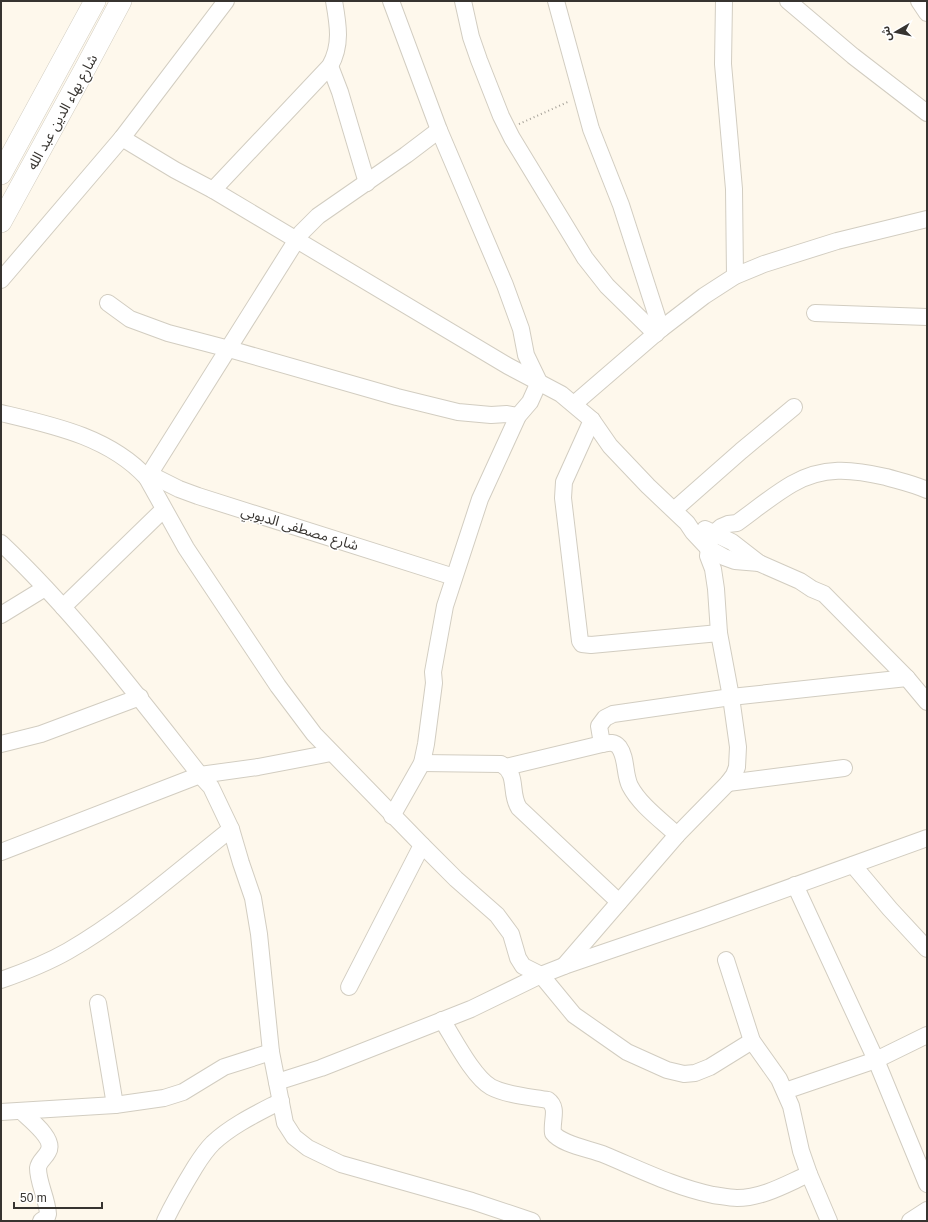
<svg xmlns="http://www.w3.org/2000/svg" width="928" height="1222" font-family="Arial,'Noto Sans Arabic',sans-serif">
<rect width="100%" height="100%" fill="#fef8ec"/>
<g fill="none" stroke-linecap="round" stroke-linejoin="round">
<g stroke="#d2cdc1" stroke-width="18">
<g id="minor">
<path d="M 391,1 L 439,130 L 505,285 L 521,329 L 526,355 L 539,382 L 530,402 L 518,416 L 480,499 L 445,606 L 433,672 L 434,683 L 426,744 L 422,763 L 392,816"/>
<path d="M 463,1 L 471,37 L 479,60 L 501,116 L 512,138 L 585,258 L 607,286 L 656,334"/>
<path d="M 556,1 L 591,129 L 621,205 L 661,329"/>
<path d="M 724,1 L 723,64 L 734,189 L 735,276"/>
<path d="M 788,1 L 853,56 L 927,113"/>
<path d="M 919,1 L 927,13"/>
<path d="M 330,66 L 340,92 L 367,183"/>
<path d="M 122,138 L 175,170 L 213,190 L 508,366 L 561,394 L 592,420 L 610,446 L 648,486 L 687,523 L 693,532 L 708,548 L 724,557 L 735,561 L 759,563"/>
<path d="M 213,190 L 330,66 C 342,45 338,24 334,1"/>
<path d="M 1,280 L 122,138 L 226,1"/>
<path d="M 108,303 L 130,319 L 168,333 L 229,349 L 397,397 L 458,412 L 491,415 L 507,414 L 518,416"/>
<path d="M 815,313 L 927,317"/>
<path d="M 574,404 L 661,329 L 704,296 L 735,276 L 764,264 L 837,241 L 927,219"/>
<path d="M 1,413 C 52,425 110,437 147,478 L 186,548 L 278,686 L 314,734 L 422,845 L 456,879 L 497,915 L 511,934 L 518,958 L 523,966 L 541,975 L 574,1015 L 627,1052 L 667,1070 L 684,1074 L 695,1073 L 710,1067 L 752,1041"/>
<path d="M 592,420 L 564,482 L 563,498 L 580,641 L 582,644 L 591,645 L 719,633"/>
<path d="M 149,474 L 179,489 L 198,496 L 454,577"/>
<path d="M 147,478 L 301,233 L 318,216 L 406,155 L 439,130"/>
<path d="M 674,510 L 741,451 L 794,407"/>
<path d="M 705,529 L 732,542 L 759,563 L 800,581 L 812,589 L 824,594 L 907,678 L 927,702"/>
<path d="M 1,543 C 75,613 137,695 200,775 L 211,787 L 231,829 L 241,863 L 253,898 L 259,934 L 271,1052 L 285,1123 L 294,1137 L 308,1148 L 341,1164 L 472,1201 L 532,1221"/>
<path d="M 63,607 L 163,510"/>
<path d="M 1,615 L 45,588"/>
<path d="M 1,744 L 41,734 L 140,697"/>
<path d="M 602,744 L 599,726 L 605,718 L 613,714 L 731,697 L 907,678"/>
<path d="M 422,763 L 501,764 C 519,774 509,793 519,808 L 619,902"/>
<path d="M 506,767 L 602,744 C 608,743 614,741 619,747 C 627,758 624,774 630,786 C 640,805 661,820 677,835"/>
<path d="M 728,783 L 844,768"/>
<path d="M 1,852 L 200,775 L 258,767 L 331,753"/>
<path d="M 853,865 L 890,909 L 927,949"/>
<path d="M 795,885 L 876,1060 L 927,1184"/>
<path d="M 726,960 L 752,1041 L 779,1079 L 791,1106 L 801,1151 L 809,1174 L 829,1221"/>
<path d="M 564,966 L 677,835 L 728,783 L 734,775 L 737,767 L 738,747 L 731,697 L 719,633 L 716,589 L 713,569 L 708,556 L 710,540 L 714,533 L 721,527 L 728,524 L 737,523 C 755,510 773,495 792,484 C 823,466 852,469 886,477 C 900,481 914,484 927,490"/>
<path d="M 1,980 C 24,972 47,963 68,951 C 127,917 178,871 231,829"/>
<path d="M 349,987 L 422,845"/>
<path d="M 98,1003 L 115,1105"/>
<path d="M 442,1020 C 453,1037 473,1077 491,1087 C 506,1095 531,1097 548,1100 C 559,1108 551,1121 553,1133 C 562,1145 591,1149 605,1155 C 641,1170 675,1187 713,1195 C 721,1196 729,1198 737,1198 C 763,1198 786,1184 809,1174"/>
<path d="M 277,1082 L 321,1068 L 471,1009 L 541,975 L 564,966 L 702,919 L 927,838"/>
<path d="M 785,1091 L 876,1060 L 927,1035"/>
<path d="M 21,1111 C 29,1119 56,1139 48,1152 C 45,1158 39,1161 38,1168 C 38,1183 47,1198 48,1214 L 47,1217 L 41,1221"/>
<path d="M 1,1112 L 115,1105 L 164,1098 L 183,1092 L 224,1067 L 271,1052"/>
<path d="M 165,1221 C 174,1202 184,1185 195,1167 C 200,1159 206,1150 213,1143 C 232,1125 258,1113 281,1101"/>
<path d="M 910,1221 L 927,1210"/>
</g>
</g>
<g stroke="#d2cdc1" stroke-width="22">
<g id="major">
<path d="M 1,174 L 95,1"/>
<path d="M 1,222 L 87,65 L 121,1"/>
</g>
</g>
<path stroke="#a5a198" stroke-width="2" stroke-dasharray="1 3" stroke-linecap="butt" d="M 519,124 L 570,101"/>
<use href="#minor" stroke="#fff" stroke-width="16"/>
<use href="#major" stroke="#fff" stroke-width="21"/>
</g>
<g text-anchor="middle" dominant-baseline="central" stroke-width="3" stroke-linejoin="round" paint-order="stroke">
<g font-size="14" fill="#373430" stroke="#fff">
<text transform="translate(62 112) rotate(-61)">شارع بهاء الدين عبد الله</text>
<text transform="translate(300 528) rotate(17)">شارع مصطفى الدبوبي</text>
</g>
</g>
<rect width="928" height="1222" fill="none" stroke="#373430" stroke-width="4"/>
<g transform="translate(896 32) rotate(261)" stroke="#ffffff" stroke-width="3" paint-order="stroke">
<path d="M0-3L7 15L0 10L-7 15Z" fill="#373430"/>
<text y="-6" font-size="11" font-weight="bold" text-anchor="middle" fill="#373430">ش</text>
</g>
<path d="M14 1202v6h88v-6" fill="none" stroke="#373430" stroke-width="2"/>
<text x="20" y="1202" font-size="12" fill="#373430" stroke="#ffffff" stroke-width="3" paint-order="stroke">50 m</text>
</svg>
